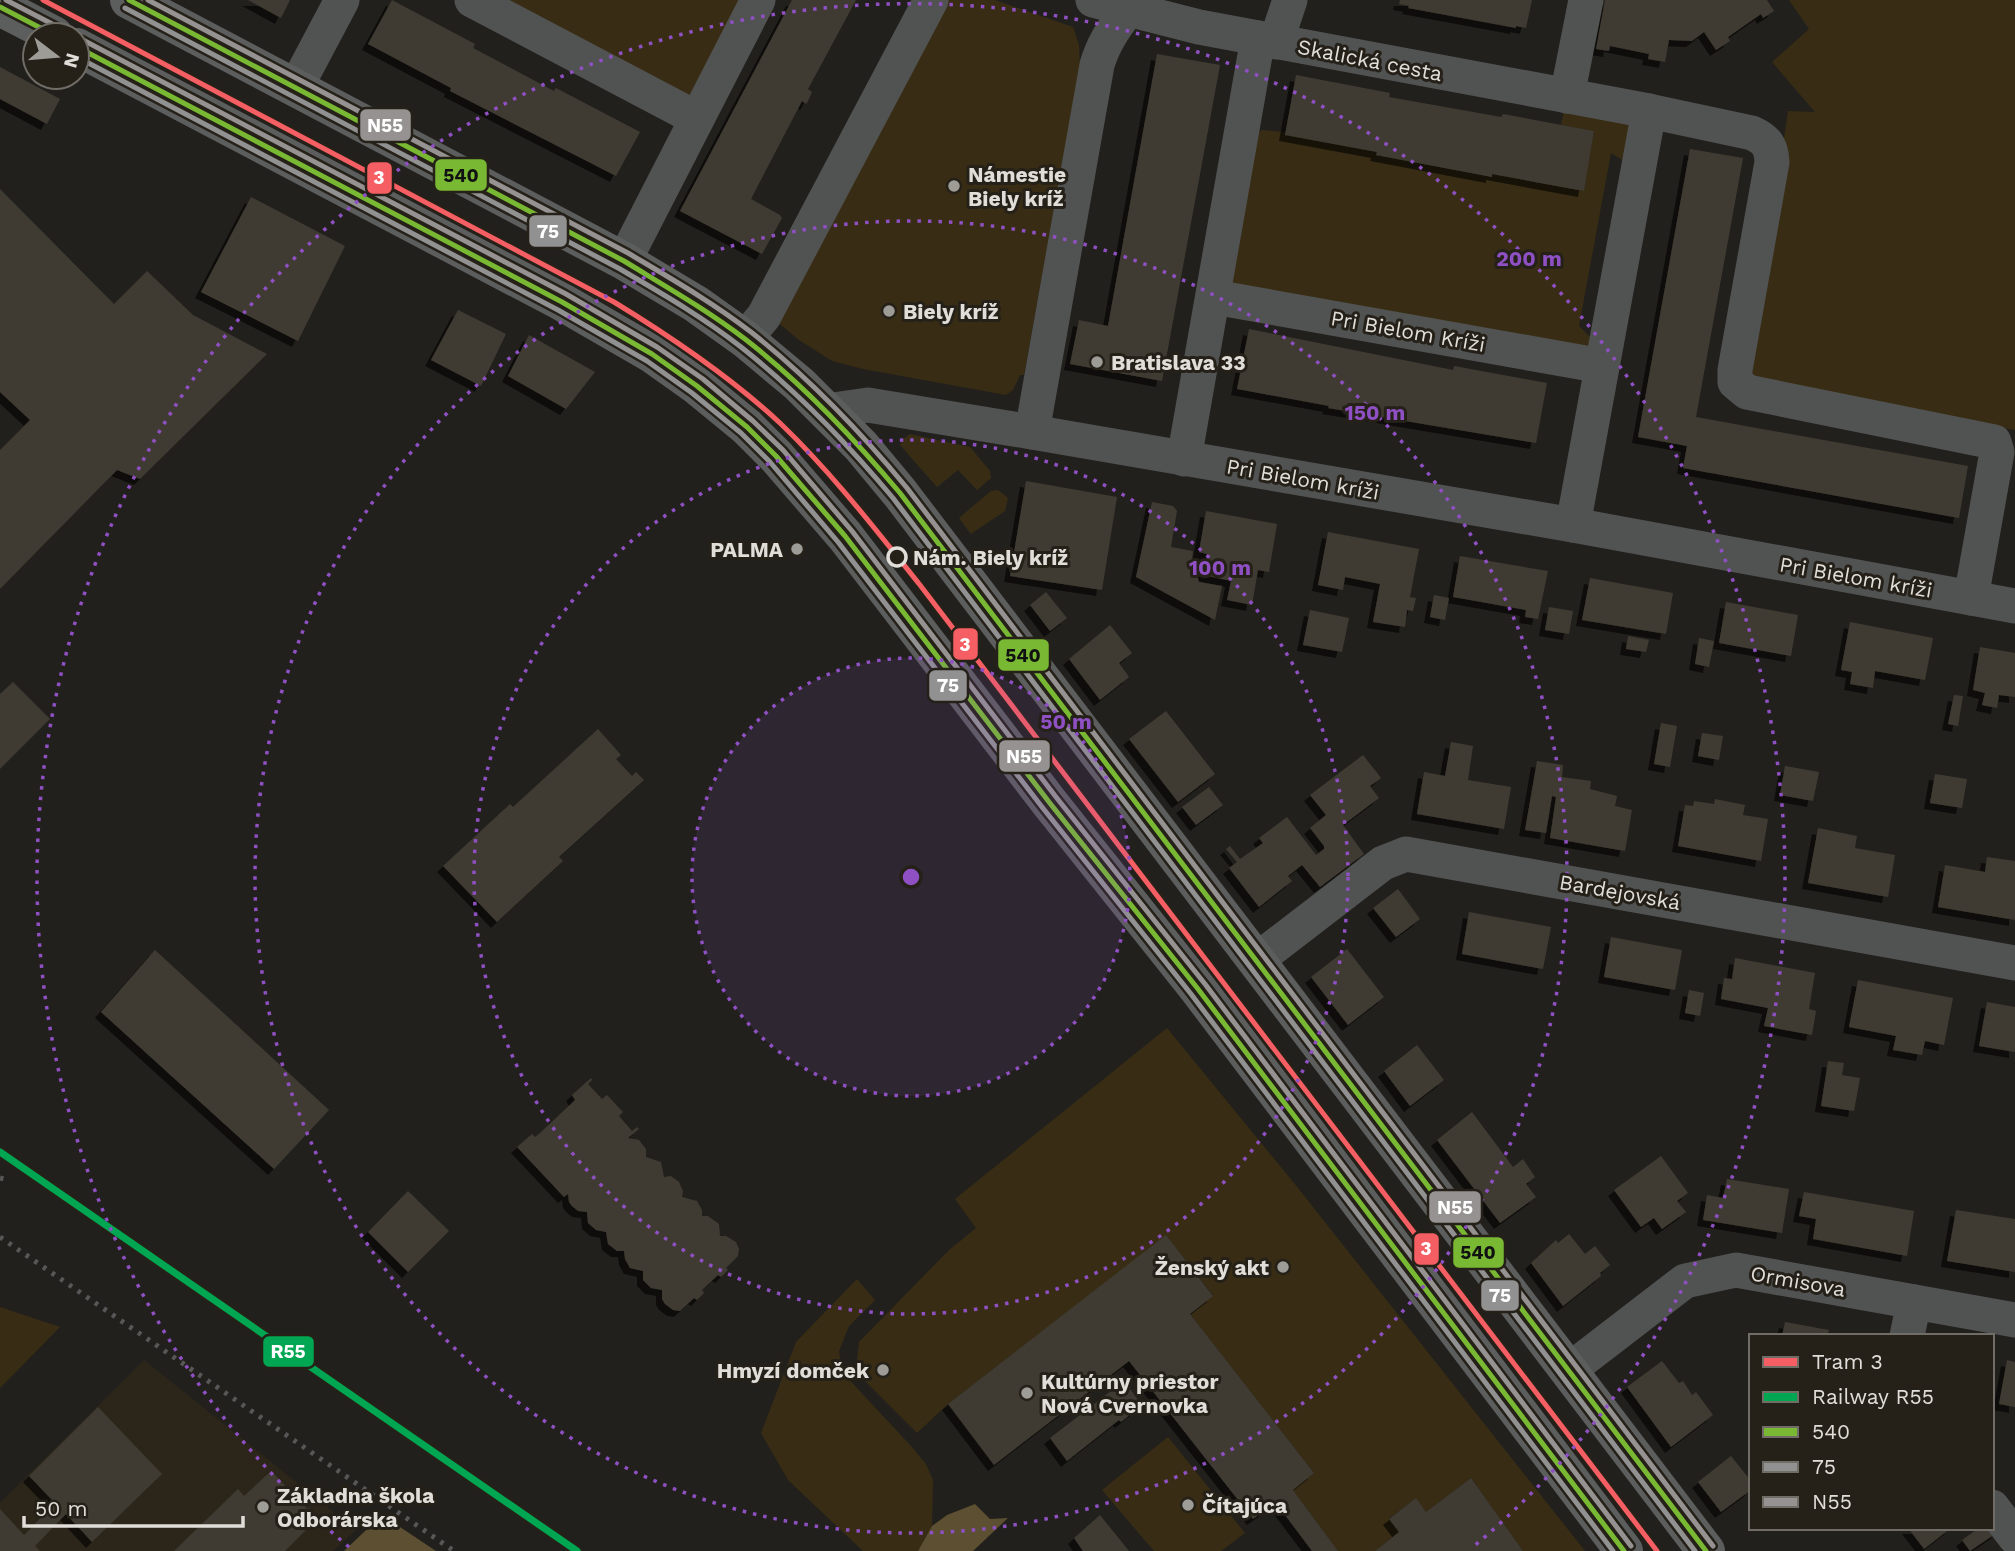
<svg xmlns="http://www.w3.org/2000/svg" width="2015" height="1551" font-family="'Work Sans',sans-serif">
<defs>
<filter id="shadow"><feDropShadow dx="-6" dy="6" stdDeviation="0" flood-color="#0009"/></filter>
</defs>
<rect width="100%" height="100%" fill="#22201c"/>
<path fill="#2c261a" d="M 144,1360 L 356,1530 L 333,1551 L 0,1551 L 0,1503 Z"/>
<g fill="#382d14">
<path d="M 493,0 L 745,0 L 690,103 Z"/>
<path d="M 940,0 L 995,0 L 1073,27 L 1079,45 L 1080,67 L 1024,375 L 1020,375 L 1013,390 L 1006,395 L 863,369 L 832,361 L 799,340 L 775,320 Z"/>
<path d="M 1789,0 L 2015,0 L 2015,430 L 1754,381 L 1749,372 L 1788,111 L 1815,112 L 1772,62 L 1809,29 Z"/>
<path d="M 1565,104 L 1638,118 L 1629,164 L 1611,153 L 1579,326 L 1596,343 L 1594,356 L 1228,285 L 1253,137 L 1262,130 L 1286,132 L 1286,135 L 1377,152 L 1377,155 L 1491,177 L 1492,174 L 1584,190 L 1594,131 L 1561,125 Z"/>
<path d="M 910,434 L 970,447 L 990,471 L 991,478 L 977,490 L 958,470 L 937,487 L 900,445 L 903,439 Z"/>
<path d="M 998,490 L 1008,498 L 1005,511 L 971,534 L 959,518 L 991,491 Z"/>
<path d="M 1167,1028 L 1294,1183 L 1585,1551 L 1523,1551 L 1471,1478 L 1426,1512 L 1416,1499 L 1389,1518 L 1399,1532 L 1375,1551 L 1338,1551 L 1293,1490 L 1314,1473 L 1190,1314 L 1213,1295 L 1166,1236 L 948,1404 L 917,1433 L 856,1372 L 859,1342 L 948,1251 L 976,1228 L 955,1199 Z"/>
<path d="M 857,1279 L 875,1300 L 849,1326 L 839,1351 L 842,1372 L 911,1446 L 926,1464 L 933,1480 L 932,1526 L 918,1551 L 863,1551 L 788,1480 L 761,1433 L 796,1342 Z"/>
<path d="M 0,1307 L 60,1327 L 0,1388 Z"/>
<path d="M 1168,1437 L 1245,1533 L 1221,1551 L 1154,1551 L 1102,1490 Z"/>
</g>
<g fill="#5d4f31">
<path d="M 975,1504 L 990,1519 L 1008,1518 L 973,1551 L 918,1551 L 932,1526 L 947,1515 Z"/>
<path d="M 382,1515 L 436,1551 L 344,1551 Z"/>
</g>
<g fill="#3f3b32" filter="url(#shadow)">
<path d="M 248,0 L 290,0 L 281,18 Z"/>
<path d="M 392,0 L 475,44 L 473,48 L 554,91 L 556,88 L 640,132 L 616,176 L 450,91 L 451,88 L 368,44 Z"/>
<path d="M 792,0 L 856,0 L 808,89 L 812,92 L 808,101 L 806,104 L 802,101 L 751,199 L 780,215 L 782,218 L 762,254 L 680,211 Z"/>
<path d="M 1400,0 L 1532,0 L 1526,28 L 1516,26 L 1516,28 L 1408,8 L 1409,6 L 1399,4 Z"/>
<path d="M 1605,0 L 1767,0 L 1774,11 L 1763,18 L 1761,14 L 1728,37 L 1730,41 L 1716,50 L 1704,32 L 1692,41 L 1669,40 L 1665,62 L 1648,59 L 1649,54 L 1610,46 L 1609,51 L 1596,49 Z"/>
<path d="M 1157,54 L 1220,65 L 1162,381 L 1070,364 L 1079,320 L 1108,326 Z"/>
<path d="M 0,67 L 60,99 L 47,124 L 0,99 Z"/>
<path d="M 1296,75 L 1390,93 L 1389,97 L 1501,117 L 1503,114 L 1594,131 L 1584,191 L 1492,174 L 1492,177 L 1376,155 L 1377,152 L 1285,135 Z"/>
<path d="M 1690,149 L 1743,158 L 1696,417 L 1968,466 L 1959,518 L 1683,468 L 1687,446 L 1638,437 Z"/>
<path d="M 0,189 L 114,304 L 147,271 L 193,315 L 267,354 L 140,479 L 117,470 L 0,589 L 0,450 L 30,420 L 0,392 Z"/>
<path d="M 251,197 L 345,246 L 298,341 L 201,292 Z"/>
<path d="M 458,310 L 506,334 L 481,386 L 431,360 Z"/>
<path d="M 1249,329 L 1453,370 L 1454,366 L 1547,383 L 1536,443 L 1328,408 L 1329,406 L 1237,389 Z"/>
<path d="M 529,335 L 595,372 L 566,409 L 508,376 Z"/>
<path d="M 1026,481 L 1117,497 L 1102,590 L 1010,576 Z"/>
<path d="M 1152,502 L 1173,506 L 1177,511 L 1171,547 L 1193,551 L 1192,559 L 1200,561 L 1197,575 L 1199,582 L 1222,586 L 1215,620 L 1136,577 Z"/>
<path d="M 1206,511 L 1277,524 L 1269,572 L 1258,570 L 1252,605 L 1227,600 L 1231,581 L 1203,575 L 1207,554 L 1199,552 Z"/>
<path d="M 1328,532 L 1419,549 L 1410,597 L 1416,598 L 1413,611 L 1407,610 L 1405,627 L 1373,622 L 1380,584 L 1345,577 L 1343,590 L 1318,585 Z"/>
<path d="M 1460,556 L 1548,571 L 1538,619 L 1525,617 L 1526,610 L 1453,597 Z"/>
<path d="M 1590,578 L 1673,593 L 1666,634 L 1582,620 Z"/>
<path d="M 1046,592 L 1067,618 L 1050,631 L 1030,605 Z"/>
<path d="M 1434,595 L 1449,598 L 1445,620 L 1430,617 Z"/>
<path d="M 1726,602 L 1798,615 L 1791,656 L 1719,643 Z"/>
<path d="M 1549,607 L 1573,611 L 1569,634 L 1545,630 Z"/>
<path d="M 1310,610 L 1349,618 L 1342,652 L 1303,645 Z"/>
<path d="M 1850,622 L 1933,638 L 1925,680 L 1875,671 L 1873,688 L 1850,684 L 1852,672 L 1841,670 Z"/>
<path d="M 1110,625 L 1132,653 L 1119,663 L 1129,677 L 1100,700 L 1069,659 Z"/>
<path d="M 1628,636 L 1649,640 L 1646,652 L 1626,649 Z"/>
<path d="M 1699,638 L 1714,641 L 1709,667 L 1695,664 Z"/>
<path d="M 1980,647 L 2015,653 L 2015,697 L 1999,695 L 1997,708 L 1982,705 L 1985,693 L 1973,690 Z"/>
<path d="M 13,682 L 50,719 L 0,769 L 0,694 Z"/>
<path d="M 1954,695 L 1963,696 L 1958,726 L 1948,724 Z"/>
<path d="M 1166,711 L 1215,774 L 1178,802 L 1129,739 Z"/>
<path d="M 1661,723 L 1677,726 L 1670,767 L 1654,764 Z"/>
<path d="M 598,729 L 621,755 L 616,759 L 632,776 L 636,772 L 644,780 L 559,857 L 563,861 L 497,922 L 443,866 L 510,804 L 513,807 Z"/>
<path d="M 1702,733 L 1723,736 L 1719,760 L 1698,756 Z"/>
<path d="M 1451,742 L 1473,746 L 1468,780 L 1511,787 L 1504,829 L 1417,814 L 1424,772 L 1445,776 Z"/>
<path d="M 1363,755 L 1381,778 L 1370,786 L 1379,798 L 1343,825 L 1364,854 L 1320,887 L 1302,865 L 1288,876 L 1292,881 L 1259,907 L 1229,868 L 1237,862 L 1226,849 L 1230,846 L 1240,859 L 1263,843 L 1259,838 L 1287,817 L 1316,855 L 1324,849 L 1324,846 L 1310,828 L 1326,815 L 1310,795 Z"/>
<path d="M 1537,761 L 1563,765 L 1562,777 L 1591,781 L 1590,789 L 1617,796 L 1615,806 L 1632,810 L 1625,851 L 1550,838 L 1556,797 L 1552,796 L 1546,833 L 1525,830 Z"/>
<path d="M 1785,766 L 1819,772 L 1813,801 L 1780,795 Z"/>
<path d="M 1935,774 L 1967,779 L 1962,808 L 1930,803 Z"/>
<path d="M 1209,787 L 1223,805 L 1196,825 L 1182,807 Z"/>
<path d="M 1715,799 L 1745,805 L 1743,815 L 1768,819 L 1761,861 L 1678,846 L 1685,805 L 1693,806 L 1694,801 L 1714,804 Z"/>
<path d="M 1818,828 L 1857,836 L 1855,848 L 1895,855 L 1888,897 L 1808,883 Z"/>
<path d="M 1987,857 L 2015,861 L 2015,920 L 1938,907 L 1945,865 L 1985,872 Z"/>
<path d="M 1398,889 L 1420,919 L 1396,937 L 1373,908 Z"/>
<path d="M 1469,912 L 1551,927 L 1543,969 L 1462,954 Z"/>
<path d="M 1611,937 L 1682,950 L 1675,990 L 1604,977 Z"/>
<path d="M 1347,949 L 1384,997 L 1348,1025 L 1311,977 Z"/>
<path d="M 155,950 L 329,1110 L 274,1169 L 101,1012 Z"/>
<path d="M 1735,958 L 1815,973 L 1809,1009 L 1816,1011 L 1812,1035 L 1764,1026 L 1768,1008 L 1721,999 L 1724,978 L 1732,979 Z"/>
<path d="M 1858,980 L 1953,998 L 1944,1045 L 1925,1041 L 1922,1055 L 1893,1050 L 1896,1036 L 1849,1027 Z"/>
<path d="M 1689,990 L 1704,993 L 1700,1016 L 1685,1013 Z"/>
<path d="M 1987,1002 L 2015,1007 L 2015,1052 L 1979,1046 Z"/>
<path d="M 1417,1045 L 1444,1080 L 1410,1106 L 1384,1071 Z"/>
<path d="M 1828,1061 L 1844,1063 L 1842,1075 L 1860,1078 L 1854,1111 L 1821,1106 Z"/>
<path d="M 591,1078 L 592,1080 L 588,1084 L 602,1099 L 607,1095 L 623,1112 L 619,1116 L 632,1131 L 637,1127 L 639,1129 L 628,1138 L 639,1140 L 646,1149 L 646,1157 L 661,1162 L 664,1177 L 671,1176 L 679,1182 L 683,1191 L 682,1197 L 697,1201 L 702,1210 L 702,1216 L 708,1216 L 719,1224 L 720,1236 L 726,1236 L 736,1242 L 739,1249 L 738,1256 L 726,1268 L 728,1270 L 721,1277 L 718,1275 L 702,1290 L 704,1293 L 697,1300 L 694,1298 L 680,1311 L 673,1310 L 665,1304 L 662,1299 L 662,1290 L 651,1288 L 643,1280 L 643,1271 L 630,1268 L 625,1259 L 624,1251 L 617,1251 L 608,1244 L 606,1232 L 596,1230 L 588,1223 L 587,1212 L 578,1211 L 572,1206 L 569,1202 L 568,1194 L 564,1197 L 517,1147 L 532,1134 L 535,1137 L 540,1133 L 575,1100 L 572,1095 Z"/>
<path d="M 1472,1112 L 1513,1167 L 1523,1159 L 1535,1177 L 1526,1184 L 1536,1197 L 1500,1223 L 1437,1140 Z"/>
<path d="M 1661,1156 L 1688,1193 L 1677,1201 L 1686,1212 L 1662,1229 L 1654,1218 L 1641,1227 L 1614,1190 Z"/>
<path d="M 1727,1179 L 1789,1189 L 1782,1233 L 1703,1220 L 1707,1195 L 1723,1198 Z"/>
<path d="M 408,1191 L 449,1231 L 408,1272 L 368,1232 Z"/>
<path d="M 1804,1192 L 1914,1211 L 1907,1256 L 1813,1239 L 1816,1219 L 1799,1216 Z"/>
<path d="M 1956,1210 L 2015,1219 L 2015,1272 L 1947,1261 Z"/>
<path d="M 1569,1234 L 1585,1254 L 1595,1246 L 1610,1265 L 1600,1273 L 1601,1276 L 1563,1306 L 1531,1263 L 1556,1240 L 1558,1243 Z"/>
<path d="M 1166,1235 L 1213,1296 L 1190,1314 L 1314,1473 L 1293,1490 L 1338,1551 L 1312,1551 L 1276,1503 L 1253,1519 L 1129,1361 L 994,1465 L 948,1404 Z"/>
<path d="M 1785,1322 L 1829,1330 L 1827,1336 L 1782,1336 Z"/>
<path d="M 2007,1360 L 2015,1362 L 2015,1407 L 1999,1404 Z"/>
<path d="M 1662,1361 L 1679,1383 L 1683,1381 L 1692,1395 L 1696,1392 L 1713,1415 L 1671,1447 L 1627,1387 Z"/>
<path d="M 1124,1381 L 1142,1405 L 1121,1422 L 1119,1420 L 1067,1461 L 1050,1438 Z"/>
<path d="M 98,1407 L 162,1474 L 92,1542 L 66,1514 L 35,1546 L 40,1551 L 0,1551 L 0,1509 L 24,1535 L 55,1503 L 29,1476 Z"/>
<path d="M 1731,1456 L 1751,1481 L 1751,1490 L 1721,1512 L 1698,1482 Z"/>
<path d="M 271,1471 L 317,1519 L 285,1551 L 174,1551 L 238,1489 L 244,1496 Z"/>
<path d="M 1471,1478 L 1523,1551 L 1375,1551 L 1399,1532 L 1389,1519 L 1416,1498 L 1426,1512 Z"/>
<path d="M 1100,1515 L 1129,1551 L 1083,1551 L 1074,1538 Z"/>
<path d="M 1908,1528 L 1951,1528 L 1924,1549 Z"/>
<path d="M 1979,1528 L 1992,1528 L 1998,1532 L 1970,1551 L 1962,1540 Z"/>
</g>
<g fill="none" stroke-linecap="round" stroke-linejoin="round">
<g stroke="#515252" stroke-width="35">
<path d="M 472,0 L 696,118"/>
<path d="M 1093,0 L 1199,27 L 1649,111 L 1752,133 C 1767,140 1771,146 1772,162 L 1735,370 L 1735,382 L 1747,392 L 1994,442 L 1997,452 L 1971,598"/>
<path d="M 1276,42 L 1290,0"/>
<path d="M 296,87 L 342,0"/>
<path d="M 1567,96 L 1586,0"/>
<path d="M 624,261 L 758,0"/>
<path d="M 1214,297 L 1602,366"/>
<path d="M 745,339 L 764,316 L 931,0"/>
<path d="M 826,411 L 868,405 L 1032,432 L 1573,525 L 2015,606"/>
<path d="M 1032,432 L 1097,65 C 1103,44 1114,27 1128,10"/>
<path d="M 1184,459 L 1258,38"/>
<path d="M 1573,525 L 1649,111"/>
<path d="M 1257,960 L 1383,863 L 1406,854 L 2015,963"/>
<path d="M 1907,1336 L 1914,1302"/>
<path d="M 1568,1371 L 1685,1281 L 1736,1270 L 2015,1320"/>
<path d="M 1992,1507 L 2015,1537"/>
</g>
<g stroke="#5c5d5d" stroke-width="38">
<path d="M 129,0 L 624,261 L 696,304 L 745,339 L 799,384 L 861,446 L 900,493 L 1706,1551"/>
<path d="M 0,7 L 54,35"/>
<path d="M 77,47 L 562,302 L 652,354 L 697,386 L 747,427 L 776,456 L 845,536 L 1049,802 L 1198,989 L 1624,1551"/>
</g>
<g stroke="#585757" stroke-width="5" stroke-dasharray="3.5 7" stroke-linecap="butt">
<path d="M 0,1178 L 4,1179"/>
<path d="M 0,1237 L 454,1551"/>
</g>
<g stroke="#252119" stroke-width="10">
<g id="bus-1">
<path d="M 129,0 L 624,261 C 665,286 707,310 745,339 C 803,384 853,437 900,493 L 1706,1551"/>
<path d="M 0,7 L 54,35"/>
<path d="M 77,47 L 562,302 L 652,354 L 697,386 L 747,427 L 776,456 L 845,536 L 1049,802 L 1198,989 L 1624,1551"/>
</g>
</g>
<g stroke="#252119" stroke-width="10">
<g id="bus-2">
<path d="M 125,8 L 620,269 C 661,293 703,317 741,347 C 798,392 847,443 893,498 L 1695,1551"/>
<path d="M 77,57 L 558,310 L 647,361 L 692,393 L 741,433 L 770,462 L 838,542 L 1042,807 L 1191,994 L 1613,1551"/>
</g>
</g>
<g stroke="#252119" stroke-width="10">
<g id="bus-3">
<path d="M 6,0 L 58,27"/>
<path d="M 148,0 L 628,253 C 670,278 712,302 751,332 C 809,378 860,431 907,488 L 1713,1546"/>
<path d="M 81,39 L 566,294 L 657,347 L 703,379 L 753,421 L 783,450 L 852,531 L 1056,797 L 1205,984 L 1631,1546"/>
</g>
</g>
<use href="#bus-1" stroke="#78b833" stroke-width="5"/>
<use href="#bus-2" stroke="#919191" stroke-width="5"/>
<use href="#bus-3" stroke="#959291" stroke-width="5"/>
<g stroke="#252119" stroke-width="12">
<path id="rail-1" d="M 0,1152 L 577,1551"/>
</g>
<use href="#rail-1" stroke="#00a651" stroke-width="7"/>
<g stroke="#252119" stroke-width="10">
<path id="tram-1" d="M 43,0 L 614,302 C 673,338 731,377 781,424 C 832,473 876,530 920,585 L 1657,1551"/>
</g>
<use href="#tram-1" stroke="#f55e62" stroke-width="5"/>
</g>
<circle cx="911" cy="877" r="219" fill="#8f50c4" fill-opacity=".12"/>
<g fill="none" stroke="#8f50c4" stroke-width="3.5" stroke-dasharray="3.5 7">
<circle cx="911" cy="877" r="219"/>
<circle cx="911" cy="877" r="437"/>
<circle cx="911" cy="877" r="656"/>
<path d="M349 1547A874 874 0 1 1 1473 1547"/>
</g>
<g fill="#9e9c97" stroke="#252119" stroke-width="2.5">
<circle cx="954" cy="186" r="7"/>
<circle cx="889" cy="311" r="7"/>
<circle cx="1097" cy="362" r="7"/>
<circle cx="797" cy="549" r="7"/>
<circle cx="1283" cy="1267" r="7"/>
<circle cx="883" cy="1370" r="7"/>
<circle cx="1027" cy="1393" r="7"/>
<circle cx="1188" cy="1505" r="7"/>
<circle cx="263" cy="1507" r="7"/>
</g>
<circle fill="#252119" stroke="#e1ded9" stroke-width="3.5" cx="897" cy="557" r="9"/>
<g text-anchor="middle" dominant-baseline="central" stroke-width="6" stroke-linejoin="round" paint-order="stroke">
<g font-size="21" fill="#e1ded9" stroke="#252119">
<text transform="translate(1370 60) rotate(11)">Skalická cesta</text>
<text transform="translate(1408 331) rotate(10)">Pri Bielom Kríži</text>
<text transform="translate(1303 479) rotate(10)">Pri Bielom kríži</text>
<text transform="translate(1856 577) rotate(10)">Pri Bielom kríži</text>
<text transform="translate(1620 892) rotate(10)">Bardejovská</text>
<text transform="translate(1798 1281) rotate(10)">Ormisova</text>
</g>
<g font-size="21" font-weight="bold" fill="#e1ded9" stroke="#252119" text-anchor="start">
<text x="968" y="174">Námestie<tspan x="968" dy="24">Biely kríž</tspan></text>
<text x="903" y="311">Biely kríž</text>
<text x="1111" y="362">Bratislava 33</text>
<text x="783" y="549" text-anchor="end">PALMA</text>
<text x="1269" y="1267" text-anchor="end">Ženský akt</text>
<text x="869" y="1370" text-anchor="end">Hmyzí domček</text>
<text x="1041" y="1381">Kultúrny priestor<tspan x="1041" dy="24">Nová Cvernovka</tspan></text>
<text x="277" y="1495">Základna škola<tspan x="277" dy="24">Odborárska</tspan></text>
<text x="1202" y="1505">Čítajúca</text>
</g>
<g font-size="21" font-weight="bold" fill="#e1ded9" stroke="#252119" text-anchor="start">
<text x="913" y="557">Nám. Biely kríž</text>
</g>
</g>
<circle cx="911" cy="877" r="10" fill="#8f50c4" stroke="#252119" stroke-width="3.5"/>
<g font-size="21" text-anchor="middle" font-weight="bold" fill="#8f50c4" stroke="#252119" stroke-width="6" stroke-linejoin="round" paint-order="stroke">
<text x="1529" y="266">200 m</text>
<text x="1375" y="420">150 m</text>
<text x="1220" y="575">100 m</text>
<text x="1066" y="729">50 m</text>
</g>
<g stroke="#252119" stroke-width="2.5">
<rect x="359" y="108" width="53" height="34" rx="7" fill="#959291"/>
<rect x="434" y="158" width="54" height="34" rx="7" fill="#78b833"/>
<rect x="366" y="161" width="27" height="34" rx="7" fill="#f55e62"/>
<rect x="528" y="214" width="40" height="34" rx="7" fill="#919191"/>
<rect x="952" y="627" width="27" height="34" rx="7" fill="#f55e62"/>
<rect x="997" y="638" width="53" height="34" rx="7" fill="#78b833"/>
<rect x="928" y="669" width="40" height="33" rx="7" fill="#919191"/>
<rect x="998" y="739" width="53" height="34" rx="7" fill="#959291"/>
<rect x="1428" y="1190" width="54" height="34" rx="7" fill="#959291"/>
<rect x="1413" y="1232" width="27" height="34" rx="7" fill="#f55e62"/>
<rect x="1452" y="1236" width="53" height="33" rx="7" fill="#78b833"/>
<rect x="1480" y="1279" width="40" height="33" rx="7" fill="#919191"/>
<rect x="262" y="1335" width="53" height="33" rx="7" fill="#00a651"/>
</g>
<g font-size="19" text-anchor="middle" font-weight="bold" fill="#fff">
<text x="385" y="132">N55</text>
<text x="379" y="184">3</text>
<text x="548" y="238">75</text>
<text x="965" y="651">3</text>
<text x="948" y="692">75</text>
<text x="1024" y="763">N55</text>
<text x="1455" y="1214">N55</text>
<text x="1426" y="1255">3</text>
<text x="1500" y="1302">75</text>
<text x="288" y="1358">R55</text>
</g>
<g font-size="19" text-anchor="middle" font-weight="bold" fill="#111">
<text x="461" y="182">540</text>
<text x="1023" y="662">540</text>
<text x="1478" y="1259">540</text>
</g>
<rect x="1749" y="1334" width="245" height="196" fill="#252119" stroke="#706d66" stroke-width="2"/>
<rect x="1763" y="1357" width="35" height="10" fill="#f55e62" stroke="#706d66" stroke-width="2"/>
<text x="1812" y="1369" font-size="21" fill="#e1ded9">Tram 3</text>
<rect x="1763" y="1392" width="35" height="10" fill="#00a651" stroke="#706d66" stroke-width="2"/>
<text x="1812" y="1404" font-size="21" fill="#e1ded9">Railway R55</text>
<rect x="1763" y="1427" width="35" height="10" fill="#78b833" stroke="#706d66" stroke-width="2"/>
<text x="1812" y="1439" font-size="21" fill="#e1ded9">540</text>
<rect x="1763" y="1462" width="35" height="10" fill="#919191" stroke="#706d66" stroke-width="2"/>
<text x="1812" y="1474" font-size="21" fill="#e1ded9">75</text>
<rect x="1763" y="1497" width="35" height="10" fill="#959291" stroke="#706d66" stroke-width="2"/>
<text x="1812" y="1509" font-size="21" fill="#e1ded9">N55</text>
<g transform="translate(56 56) rotate(106)"><circle r="33" fill="#252119" stroke="#706d66" stroke-width="2"/>
<path d="M0-5L12 26L0 18L-12 26Z" fill="#9e9c97"/>
<text y="-10" font-size="19" font-weight="bold" text-anchor="middle" fill="#e1ded9">N</text>
</g>
<path d="M24 1516v10h219v-10" fill="none" stroke="#e1ded9" stroke-width="3.5"/>
<text x="35" y="1516" font-size="21" fill="#e1ded9" stroke="#252119" stroke-width="5" paint-order="stroke">50 m</text>
</svg>
